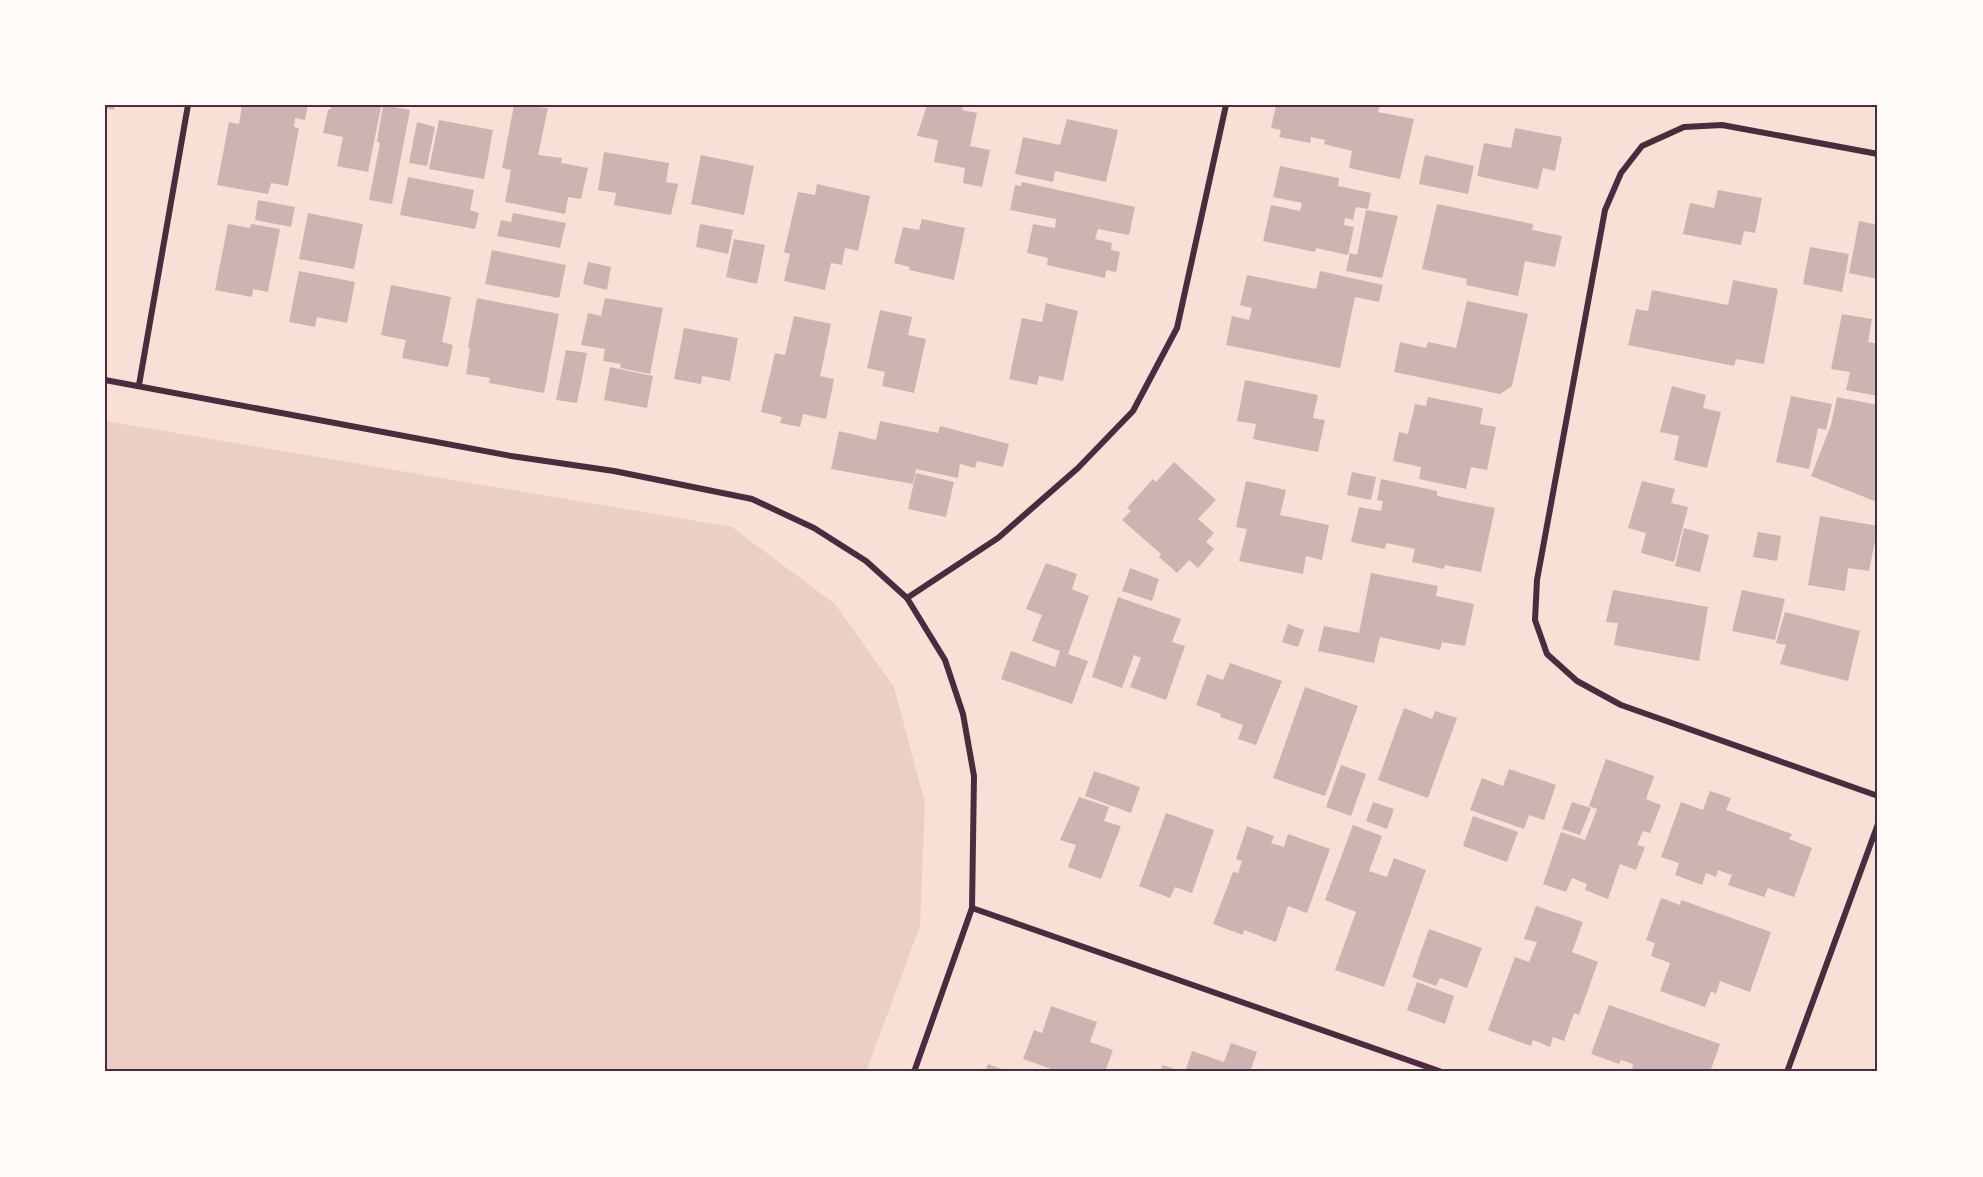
<svg xmlns="http://www.w3.org/2000/svg" width="1983" height="1177" font-family="'Space Grotesk',sans-serif">
<rect width="100%" height="100%" fill="#f7e1d7"/>
<path fill="#ebcfc5" d="M 105,421 L 732,527 L 835,604 L 894,687 L 925,803 L 920,926 L 866,1072 L 105,1072 Z"/>
<g fill="#ccb4b1">
<path d="M 105,105 L 115,105 L 114,110 L 105,108 Z"/>
<path d="M 242,105 L 308,105 L 305,120 L 295,118 L 294,127 L 299,128 L 288,186 L 271,183 L 268,194 L 217,185 L 229,122 L 239,124 Z"/>
<path d="M 332,105 L 381,107 L 368,172 L 337,166 L 343,137 L 323,133 L 328,110 L 331,109 Z"/>
<path d="M 383,105 L 410,110 L 392,204 L 369,200 L 380,143 L 377,142 Z"/>
<path d="M 514,105 L 548,108 L 538,155 L 562,158 L 561,163 L 588,168 L 581,199 L 568,197 L 565,214 L 505,202 L 511,170 L 502,168 Z"/>
<path d="M 927,105 L 963,105 L 962,110 L 977,113 L 970,146 L 990,150 L 982,187 L 963,183 L 965,168 L 934,162 L 938,140 L 917,136 Z"/>
<path d="M 1276,105 L 1380,105 L 1378,112 L 1414,119 L 1400,179 L 1349,168 L 1352,151 L 1324,144 L 1325,140 L 1311,137 L 1310,143 L 1279,137 L 1281,130 L 1271,128 Z"/>
<path d="M 1067,119 L 1118,130 L 1106,182 L 1055,171 L 1053,182 L 1015,174 L 1023,137 L 1060,145 Z"/>
<path d="M 439,120 L 493,130 L 484,179 L 429,169 Z"/>
<path d="M 417,122 L 435,127 L 427,166 L 409,163 Z"/>
<path d="M 1515,128 L 1562,137 L 1555,171 L 1543,168 L 1538,189 L 1477,176 L 1484,143 L 1511,148 Z"/>
<path d="M 604,152 L 669,163 L 666,182 L 678,184 L 671,215 L 614,205 L 616,193 L 598,190 Z"/>
<path d="M 701,155 L 754,166 L 744,215 L 691,204 Z"/>
<path d="M 1425,155 L 1474,166 L 1468,194 L 1419,184 Z"/>
<path d="M 1280,166 L 1339,178 L 1338,186 L 1371,193 L 1368,209 L 1356,207 L 1353,220 L 1345,218 L 1344,225 L 1354,227 L 1348,255 L 1316,248 L 1315,252 L 1263,241 L 1271,205 L 1300,211 L 1302,203 L 1273,197 Z"/>
<path d="M 408,177 L 474,190 L 470,210 L 479,213 L 475,229 L 400,215 Z"/>
<path d="M 1022,182 L 1135,207 L 1129,235 L 1098,229 L 1095,239 L 1112,243 L 1111,250 L 1120,252 L 1116,272 L 1106,270 L 1105,278 L 1047,265 L 1048,258 L 1027,253 L 1033,224 L 1055,228 L 1056,219 L 1010,210 L 1015,185 L 1021,186 Z"/>
<path d="M 817,184 L 870,196 L 858,251 L 845,248 L 842,265 L 831,263 L 825,290 L 784,281 L 790,254 L 784,252 L 798,192 L 815,195 Z"/>
<path d="M 1718,190 L 1762,198 L 1755,233 L 1744,231 L 1741,245 L 1683,234 L 1690,203 L 1714,208 Z"/>
<path d="M 258,200 L 295,207 L 291,227 L 255,220 Z"/>
<path d="M 1437,204 L 1533,224 L 1532,230 L 1562,236 L 1555,267 L 1525,261 L 1518,296 L 1466,285 L 1467,279 L 1422,269 Z"/>
<path d="M 1366,210 L 1398,216 L 1382,278 L 1346,271 L 1350,253 L 1357,255 Z"/>
<path d="M 308,213 L 363,224 L 354,269 L 299,259 Z"/>
<path d="M 513,213 L 566,223 L 560,248 L 497,236 L 501,220 L 511,222 Z"/>
<path d="M 922,219 L 965,228 L 954,280 L 909,270 L 910,267 L 894,263 L 903,227 L 919,230 Z"/>
<path d="M 1859,221 L 1878,225 L 1878,279 L 1849,273 Z"/>
<path d="M 228,224 L 250,228 L 251,224 L 280,229 L 268,292 L 253,289 L 252,297 L 215,290 Z"/>
<path d="M 700,224 L 733,230 L 728,254 L 696,247 Z"/>
<path d="M 734,239 L 765,245 L 757,284 L 726,277 Z"/>
<path d="M 1810,247 L 1849,254 L 1842,292 L 1803,284 Z"/>
<path d="M 492,250 L 566,265 L 559,298 L 485,284 Z"/>
<path d="M 588,262 L 611,267 L 607,290 L 583,284 Z"/>
<path d="M 299,271 L 355,282 L 347,323 L 317,317 L 315,327 L 289,322 Z"/>
<path d="M 1320,271 L 1383,285 L 1379,302 L 1355,297 L 1340,368 L 1226,345 L 1232,316 L 1249,320 L 1252,308 L 1240,305 L 1247,275 L 1316,289 Z"/>
<path d="M 1733,280 L 1778,289 L 1764,364 L 1736,359 L 1734,366 L 1628,345 L 1636,309 L 1648,311 L 1652,290 L 1728,305 Z"/>
<path d="M 391,285 L 451,297 L 442,342 L 453,345 L 448,367 L 402,358 L 406,340 L 381,335 Z"/>
<path d="M 477,298 L 559,314 L 544,393 L 489,383 L 490,378 L 466,374 L 470,348 L 468,348 Z"/>
<path d="M 605,298 L 663,308 L 650,374 L 620,368 L 621,364 L 603,361 L 605,349 L 581,345 L 588,313 L 601,316 Z"/>
<path d="M 1467,301 L 1528,314 L 1512,386 L 1500,394 L 1394,372 L 1400,342 L 1426,348 L 1428,342 L 1456,348 Z"/>
<path d="M 1046,303 L 1078,311 L 1063,381 L 1039,376 L 1037,385 L 1009,379 L 1022,318 L 1042,322 Z"/>
<path d="M 880,310 L 912,317 L 908,335 L 926,339 L 914,393 L 882,386 L 885,372 L 867,368 Z"/>
<path d="M 1842,314 L 1872,319 L 1868,342 L 1878,344 L 1878,396 L 1846,390 L 1850,372 L 1831,369 Z"/>
<path d="M 794,316 L 831,324 L 820,376 L 834,379 L 826,419 L 803,414 L 800,427 L 780,423 L 782,417 L 761,412 L 775,353 L 785,355 Z"/>
<path d="M 684,328 L 738,338 L 730,381 L 702,376 L 701,384 L 674,379 Z"/>
<path d="M 566,350 L 587,353 L 577,403 L 556,400 Z"/>
<path d="M 610,367 L 653,376 L 647,408 L 604,400 Z"/>
<path d="M 1245,380 L 1318,395 L 1313,418 L 1325,420 L 1318,452 L 1253,439 L 1256,424 L 1237,421 Z"/>
<path d="M 1672,386 L 1706,395 L 1703,408 L 1721,412 L 1707,468 L 1674,460 L 1679,436 L 1660,432 Z"/>
<path d="M 1791,396 L 1832,404 L 1826,430 L 1818,428 L 1809,469 L 1776,462 Z"/>
<path d="M 1428,397 L 1483,408 L 1480,424 L 1496,427 L 1487,470 L 1471,467 L 1466,489 L 1419,479 L 1421,467 L 1393,461 L 1399,432 L 1408,434 L 1415,404 L 1426,406 Z"/>
<path d="M 1837,397 L 1878,405 L 1877,502 L 1811,476 L 1831,425 Z"/>
<path d="M 880,421 L 938,433 L 940,426 L 1009,444 L 1003,467 L 977,461 L 975,468 L 960,464 L 958,478 L 916,469 L 913,484 L 831,469 L 839,431 L 876,440 Z"/>
<path d="M 1174,462 L 1216,500 L 1198,519 L 1214,533 L 1206,542 L 1214,549 L 1198,568 L 1189,560 L 1177,573 L 1159,557 L 1161,554 L 1122,520 L 1131,511 L 1127,508 L 1153,479 L 1156,482 Z"/>
<path d="M 1352,472 L 1376,477 L 1371,500 L 1347,495 Z"/>
<path d="M 916,473 L 954,482 L 946,517 L 908,509 Z"/>
<path d="M 1381,479 L 1437,491 L 1437,496 L 1495,508 L 1481,572 L 1445,565 L 1444,569 L 1412,562 L 1415,549 L 1386,543 L 1385,549 L 1351,542 L 1359,507 L 1381,511 L 1383,501 L 1377,500 Z"/>
<path d="M 1246,481 L 1286,490 L 1280,515 L 1329,525 L 1322,560 L 1306,556 L 1303,574 L 1239,561 L 1247,529 L 1236,527 Z"/>
<path d="M 1642,481 L 1675,489 L 1671,503 L 1688,507 L 1674,562 L 1641,553 L 1646,533 L 1628,528 Z"/>
<path d="M 1820,516 L 1878,526 L 1869,571 L 1848,568 L 1845,591 L 1808,585 Z"/>
<path d="M 1684,528 L 1709,535 L 1700,572 L 1675,566 Z"/>
<path d="M 1758,532 L 1781,536 L 1777,561 L 1753,557 Z"/>
<path d="M 1046,563 L 1077,574 L 1072,589 L 1089,596 L 1068,654 L 1088,661 L 1072,704 L 1001,679 L 1011,651 L 1055,667 L 1060,651 L 1032,641 L 1042,615 L 1026,609 Z"/>
<path d="M 1130,568 L 1159,579 L 1152,601 L 1122,591 Z"/>
<path d="M 1371,573 L 1438,586 L 1436,596 L 1474,604 L 1465,646 L 1442,642 L 1440,650 L 1380,637 L 1374,663 L 1318,651 L 1324,626 L 1359,633 Z"/>
<path d="M 1613,590 L 1708,607 L 1699,661 L 1614,645 L 1618,623 L 1606,622 Z"/>
<path d="M 1742,590 L 1785,599 L 1775,640 L 1732,631 Z"/>
<path d="M 1118,597 L 1181,619 L 1172,642 L 1185,646 L 1166,700 L 1130,687 L 1141,658 L 1134,655 L 1122,688 L 1092,677 Z"/>
<path d="M 1785,612 L 1860,631 L 1848,681 L 1780,664 L 1786,645 L 1776,643 Z"/>
<path d="M 1288,624 L 1304,630 L 1298,647 L 1282,642 Z"/>
<path d="M 1230,663 L 1282,681 L 1256,745 L 1238,739 L 1243,725 L 1220,717 L 1221,714 L 1196,705 L 1207,674 L 1223,680 Z"/>
<path d="M 1305,687 L 1358,706 L 1325,796 L 1273,778 Z"/>
<path d="M 1404,708 L 1432,719 L 1435,711 L 1457,718 L 1428,798 L 1378,780 Z"/>
<path d="M 1606,759 L 1654,776 L 1646,799 L 1661,805 L 1650,833 L 1643,831 L 1637,845 L 1645,847 L 1636,870 L 1620,864 L 1608,899 L 1585,890 L 1587,884 L 1572,878 L 1566,892 L 1543,884 L 1561,832 L 1585,840 L 1597,809 L 1589,806 Z"/>
<path d="M 1341,765 L 1366,774 L 1351,816 L 1326,807 Z"/>
<path d="M 1509,769 L 1556,785 L 1544,820 L 1529,815 L 1524,829 L 1470,810 L 1482,778 L 1503,786 Z"/>
<path d="M 1094,771 L 1140,787 L 1131,813 L 1085,796 Z"/>
<path d="M 1710,791 L 1731,798 L 1726,810 L 1792,834 L 1789,839 L 1812,848 L 1794,897 L 1768,888 L 1764,897 L 1728,885 L 1732,875 L 1718,870 L 1716,877 L 1706,873 L 1702,885 L 1675,875 L 1679,863 L 1661,857 L 1681,802 L 1703,810 Z"/>
<path d="M 1079,797 L 1109,807 L 1104,821 L 1121,826 L 1101,879 L 1068,867 L 1076,845 L 1060,840 Z"/>
<path d="M 1373,802 L 1394,809 L 1387,829 L 1366,821 Z"/>
<path d="M 1572,802 L 1591,808 L 1580,835 L 1562,829 Z"/>
<path d="M 1166,813 L 1214,830 L 1192,893 L 1175,887 L 1170,898 L 1139,886 Z"/>
<path d="M 1473,816 L 1518,832 L 1507,862 L 1463,846 Z"/>
<path d="M 1353,825 L 1382,836 L 1369,871 L 1387,877 L 1394,858 L 1426,870 L 1384,987 L 1335,970 L 1356,912 L 1325,900 Z"/>
<path d="M 1247,826 L 1274,836 L 1271,843 L 1284,847 L 1288,834 L 1330,849 L 1307,913 L 1288,906 L 1276,942 L 1244,930 L 1243,935 L 1213,924 L 1233,872 L 1238,873 L 1242,861 L 1236,859 Z"/>
<path d="M 1661,898 L 1680,905 L 1681,900 L 1771,932 L 1750,992 L 1720,981 L 1716,994 L 1711,991 L 1705,1007 L 1660,991 L 1670,963 L 1651,956 L 1655,943 L 1646,940 Z"/>
<path d="M 1536,906 L 1583,922 L 1572,952 L 1598,962 L 1579,1015 L 1574,1013 L 1564,1041 L 1553,1037 L 1550,1047 L 1533,1040 L 1531,1046 L 1488,1030 L 1515,957 L 1529,962 L 1537,942 L 1524,939 Z"/>
<path d="M 1429,929 L 1482,948 L 1467,988 L 1440,978 L 1436,986 L 1412,977 Z"/>
<path d="M 1417,982 L 1454,996 L 1445,1024 L 1407,1010 Z"/>
<path d="M 1609,1005 L 1720,1044 L 1710,1072 L 1641,1072 L 1632,1069 L 1633,1064 L 1621,1060 L 1619,1064 L 1591,1054 Z"/>
<path d="M 1051,1006 L 1097,1022 L 1090,1042 L 1113,1050 L 1105,1072 L 1060,1072 L 1023,1059 L 1034,1030 L 1042,1033 Z"/>
<path d="M 1231,1043 L 1257,1052 L 1250,1072 L 1185,1072 L 1192,1051 L 1224,1062 Z"/>
<path d="M 988,1064 L 1009,1072 L 985,1072 Z"/>
<path d="M 1163,1065 L 1183,1072 L 1160,1072 Z"/>
</g>
<g fill="none" stroke-linecap="round" stroke-linejoin="round">
<g stroke="#4a2c40" stroke-width="6">
<path d="M 1878,154 L 1722,125 L 1684,127 L 1642,146 L 1621,173 L 1605,210 L 1537,580 L 1535,620 L 1547,654 L 1577,681 L 1621,705 L 1878,796"/>
<path d="M 105,380 L 511,456 L 614,471 L 752,499 L 814,528 L 866,561 L 907,598 L 945,660 L 963,714 L 974,776 L 972,908 L 914,1072"/>
<path d="M 139,385 L 188,105"/>
<path d="M 907,598 L 998,538 L 1078,468 L 1133,411 L 1177,328 L 1226,105"/>
<path d="M 972,908 L 1442,1072"/>
<path d="M 1787,1072 L 1878,824"/>
</g>
</g>
<rect width="1983" height="1177" fill="none" stroke="#fffaf5" stroke-width="213"/>
<rect x="106" y="106" width="1770" height="964" fill="none" stroke="#4a2c40" stroke-width="2"/>
</svg>
